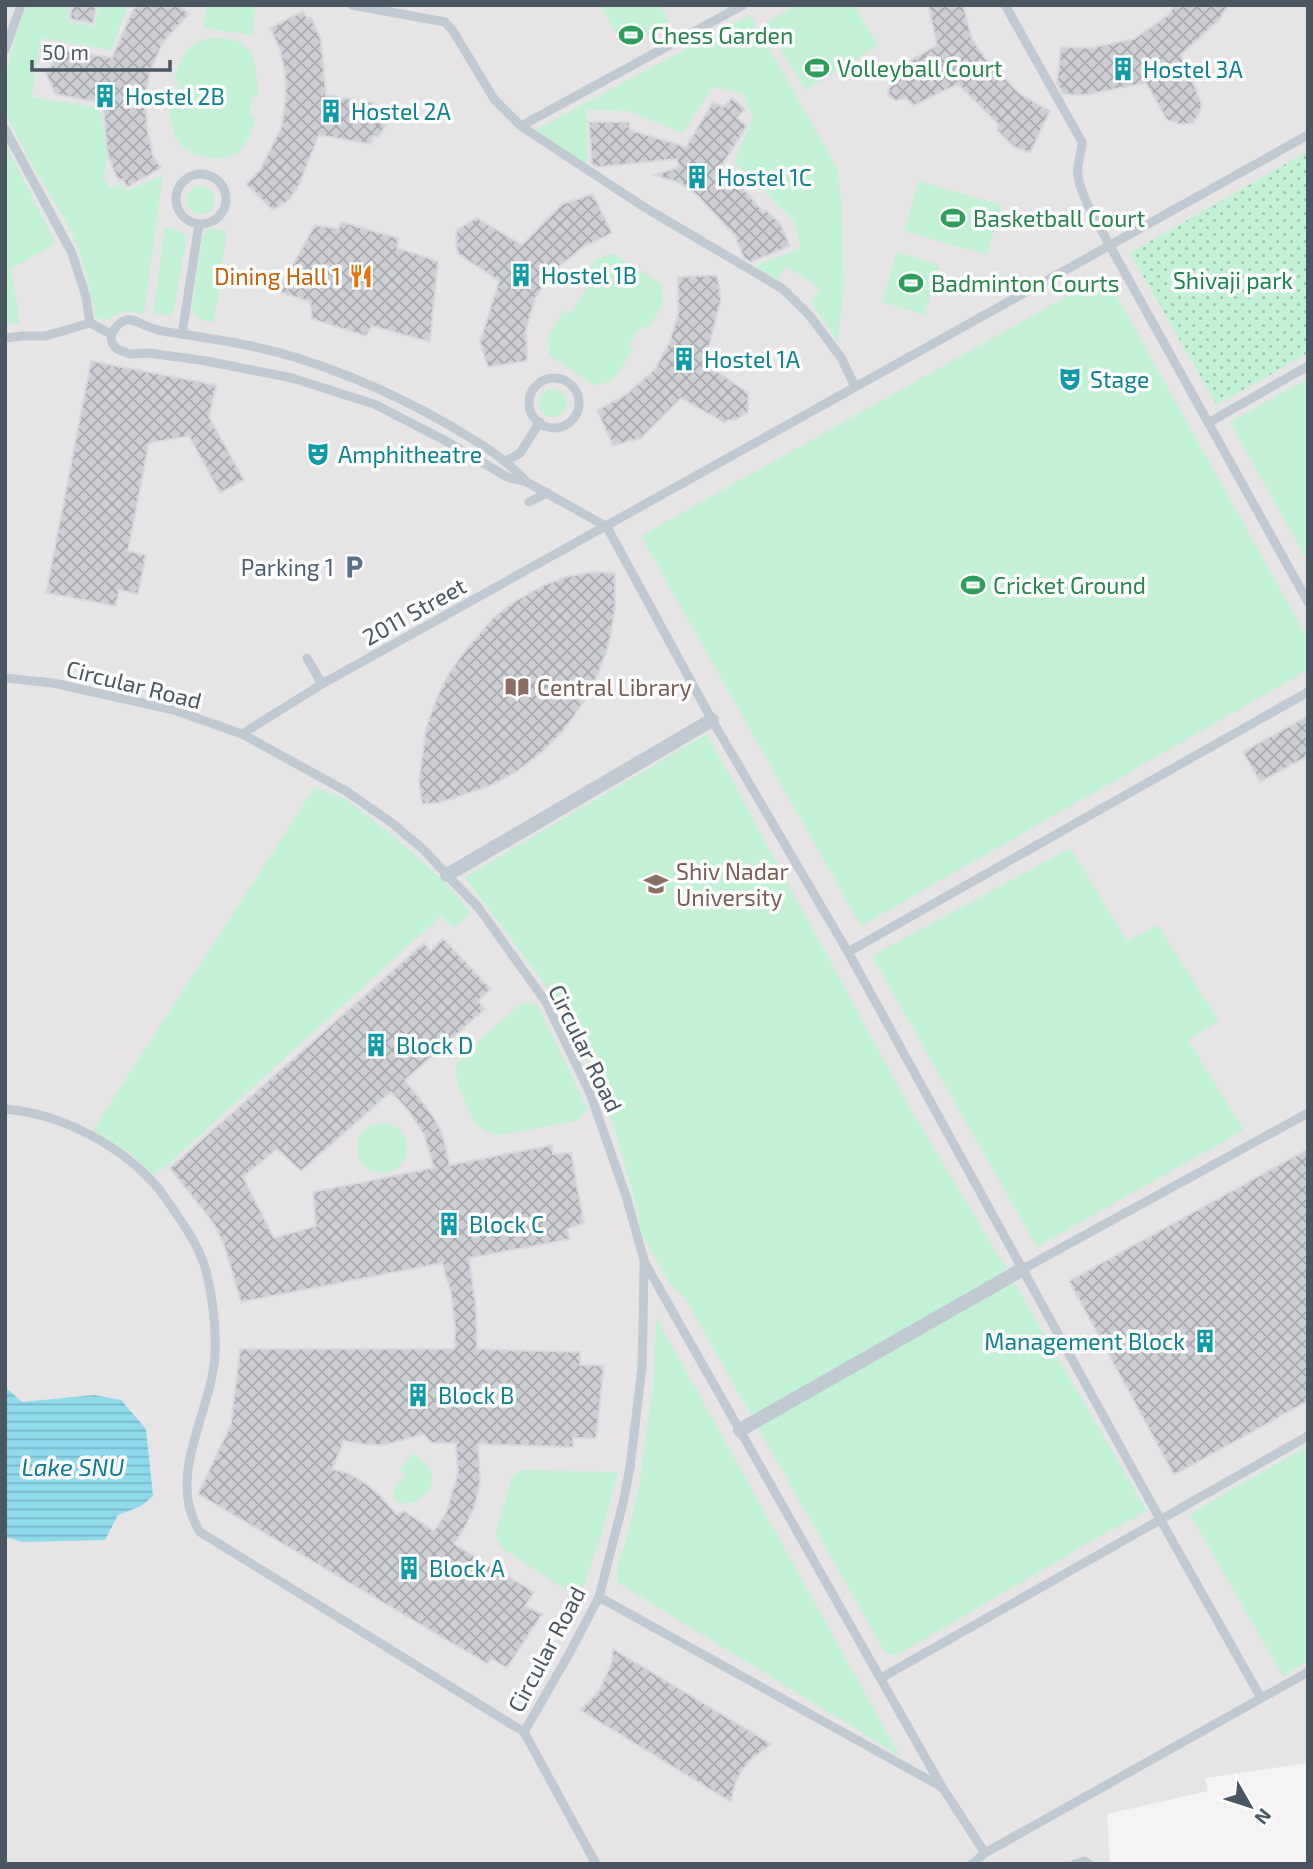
<svg xmlns="http://www.w3.org/2000/svg" width="1313" height="1869" font-family="'Exo 2',sans-serif">
<defs>
<pattern id="park-dots" width="8" height="8" patternUnits="userSpaceOnUse" patternTransform="scale(1.75)"><rect width="8" height="8" fill="#c3f1d5"/><path d="M2 2h.1M6 6h.1" fill="none" stroke="#a0c6b0" stroke-width="1.8" stroke-linecap="round"/></pattern>
<pattern id="water-rules" width="6" height="5" patternUnits="userSpaceOnUse" patternTransform="scale(1.75)"><rect width="6" height="5" fill="#90daee"/><path d="M0 2.5h6" fill="none" stroke="#78b4c4"/></pattern>
<pattern id="building-cross-hatch" width="8" height="8" patternUnits="userSpaceOnUse" patternTransform="scale(1.75)"><rect width="8" height="8" fill="#cdcfd5"/><path d="M0 0l8 8M0 8l8-8" fill="none" stroke="#a8abb0"/></pattern>
</defs>
<rect width="100%" height="100%" fill="#f5f3f3"/>
<path fill="#e6e4e5" d="M 5,5 L 1308,5 L 1308,1763 L 1205,1778 L 1208,1791 L 1107,1814 L 1110,1864 L 5,1864 Z"/>
<g fill="#c3f1d5">
<path d="M 27,5 L 69,5 L 68,22 L 95,26 L 99,5 L 128,5 L 111,50 L 41,38 L 32,97 L 101,108 L 107,160 L 103,177 L 110,189 L 122,183 L 127,191 L 163,175 L 144,314 C 131,312 118,309 109,320 L 96,318 C 90,290 85,263 73,236 C 59,205 36,174 21,143 C 14,131 7,117 5,103 C 3,70 16,36 27,5 Z"/>
<path d="M 207,5 L 256,5 L 252,35 L 203,28 Z"/>
<path d="M 601,5 L 660,5 L 669,22 L 623,47 Z"/>
<path d="M 796,5 L 854,5 L 878,46 L 805,90 L 766,23 Z"/>
<path d="M 750,15 L 838,169 L 841,202 L 844,283 L 838,342 L 811,302 L 820,288 L 786,266 L 778,280 L 755,266 L 801,248 L 794,221 L 734,162 L 753,118 L 742,93 L 713,87 L 683,133 L 628,111 L 587,110 L 587,165 L 535,130 Z"/>
<path d="M 212,38 C 221,39 233,38 241,43 C 258,53 257,79 258,96 L 253,95 L 250,117 L 256,118 L 248,139 L 237,155 L 217,159 L 198,156 L 184,148 L 174,136 L 169,106 L 174,106 L 180,83 L 174,80 C 181,58 187,41 212,38 Z"/>
<path d="M 5,143 L 56,244 L 11,268 L 20,323 L 5,324 Z"/>
<path d="M 919,181 L 1002,205 L 987,255 L 904,231 Z"/>
<circle cx="201" cy="200" r="14"/>
<path d="M 165,228 L 176,229 L 184,234 L 186,241 L 174,311 L 168,316 L 153,314 Z"/>
<path d="M 209,229 L 215,229 L 227,231 L 214,322 C 202,321 198,319 192,309 L 202,243 L 204,235 Z"/>
<path d="M 897,252 L 939,265 L 925,315 L 882,302 Z"/>
<path d="M 612,253 L 662,284 L 663,305 L 647,329 L 641,326 L 629,344 L 634,349 L 613,380 L 596,386 L 549,355 L 548,337 L 564,310 L 571,313 L 586,289 L 580,285 L 595,260 Z"/>
<path d="M 1105,275 L 1308,639 L 1308,670 L 861,926 L 641,536 Z"/>
<path d="M 1308,379 L 1308,562 L 1230,422 Z"/>
<circle cx="553" cy="403" r="14"/>
<path d="M 707,734 L 911,1110 L 1001,1260 L 1147,1511 L 1102,1535 L 899,1654 C 890,1656 887,1654 882,1647 L 685,1298 L 670,1284 L 641,1232 L 638,1212 L 615,1129 L 587,1060 L 556,999 L 465,877 Z"/>
<path d="M 315,787 L 345,799 L 391,834 L 446,883 L 471,913 L 454,928 L 441,916 L 155,1176 L 130,1153 L 93,1130 Z"/>
<path d="M 1071,848 L 1127,941 L 1158,925 L 1219,1021 L 1188,1040 L 1244,1130 L 1037,1247 L 872,956 Z"/>
<path d="M 530,1002 L 538,1006 L 587,1108 L 584,1115 L 577,1121 L 499,1135 L 487,1132 L 474,1122 L 457,1083 L 456,1066 L 467,1051 L 520,1005 Z"/>
<circle cx="382" cy="1148" r="25"/>
<path d="M 656,1317 L 900,1756 L 617,1582 L 617,1567 L 630,1527 L 640,1481 L 654,1377 Z"/>
<path d="M 1308,1446 L 1308,1661 L 1283,1676 L 1190,1514 Z"/>
<path d="M 414,1453 C 421,1459 430,1465 432,1475 C 434,1490 419,1505 404,1503 C 400,1502 396,1501 393,1499 L 397,1482 L 400,1482 L 403,1480 L 405,1474 L 399,1470 Z"/>
<path d="M 522,1470 L 618,1472 L 603,1531 L 579,1598 L 502,1548 L 495,1537 L 512,1476 Z"/>
</g>
<path fill="url(#park-dots)" d="M 1308,151 L 1308,353 L 1217,405 L 1130,253 Z"/>
<path fill="url(#water-rules)" d="M 5,1387 L 22,1402 L 94,1395 L 121,1400 L 146,1429 L 153,1496 L 141,1506 L 118,1515 L 105,1540 L 23,1542 L 5,1537 Z"/>
<g fill="url(#building-cross-hatch)" stroke="#d7d9de" stroke-width="2" fill-rule="evenodd">
<path d="M 72,5 L 96,5 L 93,23 L 70,19 Z"/>
<path d="M 138,5 L 179,5 L 189,14 L 163,42 L 150,71 L 145,97 L 147,128 L 153,155 L 161,168 L 127,187 L 123,179 L 119,181 L 112,167 L 107,149 L 103,103 L 54,94 L 52,86 L 45,72 L 59,57 L 62,50 L 112,58 L 133,10 Z"/>
<path d="M 928,5 L 963,5 L 972,39 L 986,59 L 1020,94 L 1050,111 L 1030,153 L 1014,147 L 997,130 L 999,125 L 958,84 L 913,106 L 906,98 L 896,101 L 888,95 L 889,87 L 894,82 L 893,71 L 937,45 Z"/>
<path d="M 1175,5 L 1228,5 L 1220,19 L 1181,55 L 1202,104 L 1199,114 L 1192,124 L 1179,124 L 1167,120 L 1146,83 L 1084,95 L 1063,94 L 1057,83 L 1061,47 L 1090,48 L 1134,39 L 1168,15 Z"/>
<path d="M 303,11 L 308,19 L 311,17 L 321,40 L 326,95 L 374,103 L 388,123 L 378,137 L 373,136 L 371,144 L 319,135 L 298,187 L 289,200 L 273,210 L 246,184 L 260,170 L 282,126 L 286,94 L 285,74 L 280,49 L 270,28 Z"/>
<path d="M 732,98 L 745,109 L 737,118 L 747,126 L 722,165 L 764,212 L 766,210 L 780,223 L 790,246 L 751,262 L 744,258 L 735,236 L 698,196 L 680,183 L 654,175 L 679,167 L 677,159 L 597,167 L 592,164 L 589,122 L 629,122 L 630,130 L 686,147 L 713,102 L 723,107 Z"/>
<path d="M 593,194 L 612,233 L 583,247 L 556,269 L 535,298 L 526,330 L 527,361 L 488,367 L 480,342 L 499,281 L 457,253 L 456,230 L 477,218 L 522,245 L 562,204 Z"/>
<path d="M 342,222 L 398,238 L 397,248 L 438,261 L 430,342 L 372,326 L 366,336 L 312,319 L 310,302 L 278,291 L 315,225 L 338,229 Z"/>
<path d="M 717,275 L 721,299 L 705,363 L 748,393 L 748,412 L 736,420 L 728,420 L 725,423 L 681,398 L 641,438 L 613,446 L 597,410 L 626,395 L 656,368 L 669,343 L 678,315 L 678,277 Z"/>
<path d="M 91,361 L 216,385 L 209,417 L 244,480 L 220,493 L 189,436 L 149,443 L 128,551 L 146,555 L 138,594 L 119,590 L 116,606 L 46,593 Z"/>
<path d="M 594,572 L 615,573 L 615,609 L 609,643 L 598,674 L 583,703 L 563,731 L 543,751 L 516,772 L 489,786 L 463,795 L 438,803 L 422,804 L 419,781 L 426,728 L 436,700 L 449,673 L 468,647 L 493,618 L 514,602 L 544,585 L 569,576 Z"/>
<path d="M 1308,716 L 1308,756 L 1260,782 L 1243,752 Z"/>
<path d="M 443,938 L 491,989 L 478,1001 L 485,1009 L 405,1080 L 432,1115 L 441,1130 L 450,1165 L 552,1145 L 553,1154 L 571,1153 L 584,1223 L 567,1229 L 570,1239 L 469,1258 L 476,1307 L 477,1349 L 580,1352 L 580,1365 L 604,1365 L 596,1438 L 573,1438 L 573,1447 L 478,1444 L 480,1481 L 475,1506 L 466,1525 L 454,1544 L 534,1592 L 525,1606 L 542,1614 L 507,1668 L 492,1659 L 488,1664 L 198,1494 L 231,1424 L 240,1349 L 454,1349 L 455,1327 L 451,1292 L 442,1263 L 241,1302 L 224,1245 L 214,1224 L 170,1168 L 424,943 L 431,951 ZM 391,1092 L 409,1111 L 424,1135 L 434,1168 L 313,1192 L 316,1226 L 274,1238 L 243,1177 L 277,1149 L 301,1171 ZM 424,1434 L 431,1443 L 456,1443 L 458,1473 L 446,1513 L 434,1531 L 404,1511 L 396,1514 L 381,1496 L 366,1484 L 350,1474 L 332,1469 L 344,1441 L 370,1445 L 385,1445 Z"/>
<path d="M 1308,1149 L 1308,1401 L 1174,1475 L 1069,1281 Z"/>
<path d="M 613,1649 L 771,1744 L 752,1759 L 742,1770 L 735,1784 L 731,1802 L 580,1710 L 599,1691 L 612,1662 Z"/>
</g>
<g fill="none" stroke-linecap="round" stroke-linejoin="round">
<g stroke="#c1cad2" stroke-width="9">
<path d="M 352,5 L 445,22 L 453,31 L 494,99 L 521,126 L 644,207 L 783,289 L 810,316 L 842,359 L 855,387"/>
<path d="M 1005,5 L 1082,142 C 1082,154 1076,163 1078,175 C 1080,196 1100,227 1110,246 L 1308,602"/>
<path d="M 5,50 L 21,5"/>
<path d="M 521,126 L 743,5"/>
<path d="M 5,129 L 72,253 L 86,297 L 90,323 L 111,334"/>
<circle cx="201" cy="199" r="25"/>
<path d="M 182,334 L 199,224"/>
<path d="M 5,338 L 22,336 L 45,336 L 90,323"/>
<circle cx="554" cy="403" r="25"/>
<path d="M 1208,423 L 1308,366"/>
<path d="M 506,461 L 520,453 L 540,422"/>
<path d="M 527,482 C 504,457 478,442 449,425 C 390,391 318,360 251,346 C 228,341 205,338 182,334 C 173,333 164,332 155,329 C 134,323 127,309 111,334 L 112,343 L 117,349 L 130,354 L 149,353 L 206,361 L 292,378 L 374,404 L 446,441 L 507,477 L 527,482 L 607,527 L 712,720 L 848,952 L 1160,1519 L 1261,1698"/>
<path d="M 529,502 L 547,493"/>
<path d="M 307,658 L 322,684"/>
<path d="M 5,678 L 53,683 L 174,710 L 242,734 L 346,791 L 392,823 L 425,851 L 447,875 L 478,907 L 546,1002 L 590,1093 L 626,1196 L 644,1260 L 643,1323 L 642,1367 L 630,1468 L 623,1503 L 599,1597 L 569,1654 L 524,1732"/>
<path d="M 242,734 L 322,684 L 1308,135"/>
<path d="M 848,952 L 1308,692"/>
<path d="M 5,1109 C 62,1114 121,1145 158,1188 C 165,1197 171,1206 177,1215 C 189,1232 201,1251 206,1271 C 213,1298 216,1329 215,1356 C 211,1413 165,1478 200,1532 L 524,1732 L 596,1864"/>
<path d="M 645,1263 L 942,1787 L 985,1853"/>
<path d="M 1023,1269 L 1308,1113"/>
<path d="M 599,1597 L 940,1786"/>
<path d="M 881,1678 L 1308,1436"/>
<path d="M 972,1864 L 985,1853 L 1308,1672"/>
<path d="M 1075,1864 L 1085,1861 L 1089,1864"/>
</g>
<g stroke="#c1cad2" stroke-width="14">
<path d="M 447,875 L 712,720"/>
<path d="M 740,1430 L 1023,1269"/>
</g>
</g>
<defs>
<g id="stadium-bare" transform="scale(1.89)"><path d="M0-5a6.5 5 0 1 0 0 10a6.5 5 0 1 0 0-10ZM-3.5-1.8h7v3.6h-7Z" fill="#2e9e5b" stroke="#fff" stroke-width="2.5" paint-order="stroke"/></g>
<g id="building-bare" transform="scale(1.89)"><path d="M-4-6H4V6H1V3H-1V6H-4ZM-2.5-4.3h1.7v1.8h-1.7ZM.8-4.3h1.7v1.8H.8ZM-2.5-1h1.7V.8h-1.7ZM.8-1h1.7V.8H.8Z" fill="#0f9aa8" stroke="#fff" stroke-width="2.5" paint-order="stroke"/></g>
<g id="restaurant-bare" transform="scale(1.89)"><path d="M-5-6h1v4h1v-4h1v4h1v-4h1v5L-1.5 .5V6h-2V.5L-5-1ZM5-6V6H3V1.5H1.5Q1.5-4 5-6Z" fill="#e8710a" stroke="#fff" stroke-width="2.5" paint-order="stroke"/></g>
<g id="theatre-bare" transform="scale(1.89)"><path d="M-5-5.5Q0-4 5-5.5V0Q5 5 0 6Q-5 5-5 0ZM-3.3-2.5H-1v1.5H-3.3ZM1-2.5H3.3v1.5H1ZM-2.8 1Q0 5.5 2.8 1Z" fill="#0f9aa8" stroke="#fff" stroke-width="2.5" paint-order="stroke"/></g>
<g id="parking-bare" transform="scale(1.89)"><path d="M-3.5-5.5H1a3.5 3.5 0 0 1 0 7H-1V5.5H-3.5ZM-1-3.4V-.6H.8a1.4 1.4 0 0 0 0-2.8Z" fill="#5c6f8a" stroke="#fff" stroke-width="2.5" paint-order="stroke"/></g>
<g id="library-bare" transform="scale(1.89)"><path d="M-6-4Q-3-5.5-.7-3.5V5Q-3 3-6 4ZM6-4Q3-5.5 .7-3.5V5Q3 3 6 4Z" fill="#8d6e63" stroke="#fff" stroke-width="2.5" paint-order="stroke"/></g>
<g id="university-bare" transform="scale(1.89)"><path d="M0-5L7-2L0 1L-7-2ZM-4 1L0 2.5L4 1V4Q0 6-4 4Z" fill="#8d6e63" stroke="#fff" stroke-width="2.5" paint-order="stroke"/></g>
</defs>
<g fill-rule="evenodd">
<use href="#stadium-bare" x="631" y="35"/>
<use href="#stadium-bare" x="817" y="68"/>
<use href="#building-bare" x="1123" y="69"/>
<use href="#building-bare" x="105" y="96"/>
<use href="#building-bare" x="331" y="111"/>
<use href="#building-bare" x="697" y="177"/>
<use href="#stadium-bare" x="953" y="218"/>
<use href="#building-bare" x="521" y="275"/>
<use href="#restaurant-bare" x="361" y="276"/>
<use href="#stadium-bare" x="911" y="283"/>
<use href="#building-bare" x="684" y="359"/>
<use href="#theatre-bare" x="1070" y="379"/>
<use href="#theatre-bare" x="318" y="454"/>
<use href="#parking-bare" x="354" y="567"/>
<use href="#stadium-bare" x="973" y="585"/>
<use href="#library-bare" x="517" y="687"/>
<use href="#university-bare" x="656" y="884"/>
<use href="#building-bare" x="376" y="1045"/>
<use href="#building-bare" x="449" y="1224"/>
<use href="#building-bare" x="1205" y="1341"/>
<use href="#building-bare" x="418" y="1395"/>
<use href="#building-bare" x="409" y="1568"/>
</g>
<g text-anchor="middle" dominant-baseline="central" stroke-width="7" stroke-linejoin="round" paint-order="stroke">
<g font-size="23" fill="#27864d" stroke="#fff" text-anchor="start">
<text x="651" y="35">Chess Garden</text>
<text x="837" y="68">Volleyball Court</text>
<text x="973" y="218">Basketball Court</text>
<text x="931" y="283">Badminton Courts</text>
<text x="993" y="585">Cricket Ground</text>
</g>
<g font-size="23" fill="#0d838f" stroke="#fff" text-anchor="start">
<text x="1143" y="69">Hostel 3A</text>
<text x="125" y="96">Hostel 2B</text>
<text x="351" y="111">Hostel 2A</text>
<text x="717" y="177">Hostel 1C</text>
<text x="541" y="275">Hostel 1B</text>
<text x="704" y="359">Hostel 1A</text>
<text x="1090" y="379">Stage</text>
<text x="338" y="454">Amphitheatre</text>
<text x="396" y="1045">Block D</text>
<text x="469" y="1224">Block C</text>
<text x="1185" y="1341" text-anchor="end">Management Block</text>
<text x="438" y="1395">Block B</text>
<text x="429" y="1568">Block A</text>
</g>
<g font-size="23" fill="#c56008" stroke="#fff" text-anchor="end">
<text x="341" y="276">Dining Hall 1</text>
</g>
<g font-size="23" fill="#17864f" stroke="#fff">
<text x="1233" y="280">Shivaji park</text>
</g>
<g font-size="23" fill="#4e5e75" stroke="#fff" text-anchor="end">
<text x="334" y="567">Parking 1</text>
</g>
<g font-size="23" fill="#4a5661" stroke="#fff">
<text transform="translate(414 611) rotate(-29)">2011 Street</text>
<text transform="translate(134 684) rotate(14)">Circular Road</text>
<text transform="translate(586 1048) rotate(64)">Circular Road</text>
<text transform="translate(546 1649) rotate(-62)">Circular Road</text>
</g>
<g font-size="23" fill="#785e54" stroke="#fff" text-anchor="start">
<text x="537" y="687">Central Library</text>
<text x="676" y="871">Shiv Nadar<tspan x="676" dy="26">University</tspan></text>
</g>
<g font-size="24" font-style="italic" fill="#0c7c9b" stroke="#fff">
<text x="73" y="1466">Lake SNU</text>
</g>
</g>
<rect width="1313" height="1869" fill="none" stroke="#4a5661" stroke-width="14"/>
<g transform="translate(1250 1806) rotate(129)" stroke="#ffffff" stroke-width="5" paint-order="stroke">
<path d="M0-5L12 26L0 18L-12 26Z" fill="#4a5661"/>
<text y="-10" font-size="19" font-weight="bold" text-anchor="middle" fill="#4a5661">N</text>
</g>
<path d="M32 60v10h138v-10" fill="none" stroke="#4a5661" stroke-width="3.5"/>
<text x="42" y="60" font-size="21" fill="#4a5661" stroke="#ffffff" stroke-width="5" paint-order="stroke">50 m</text>
</svg>
